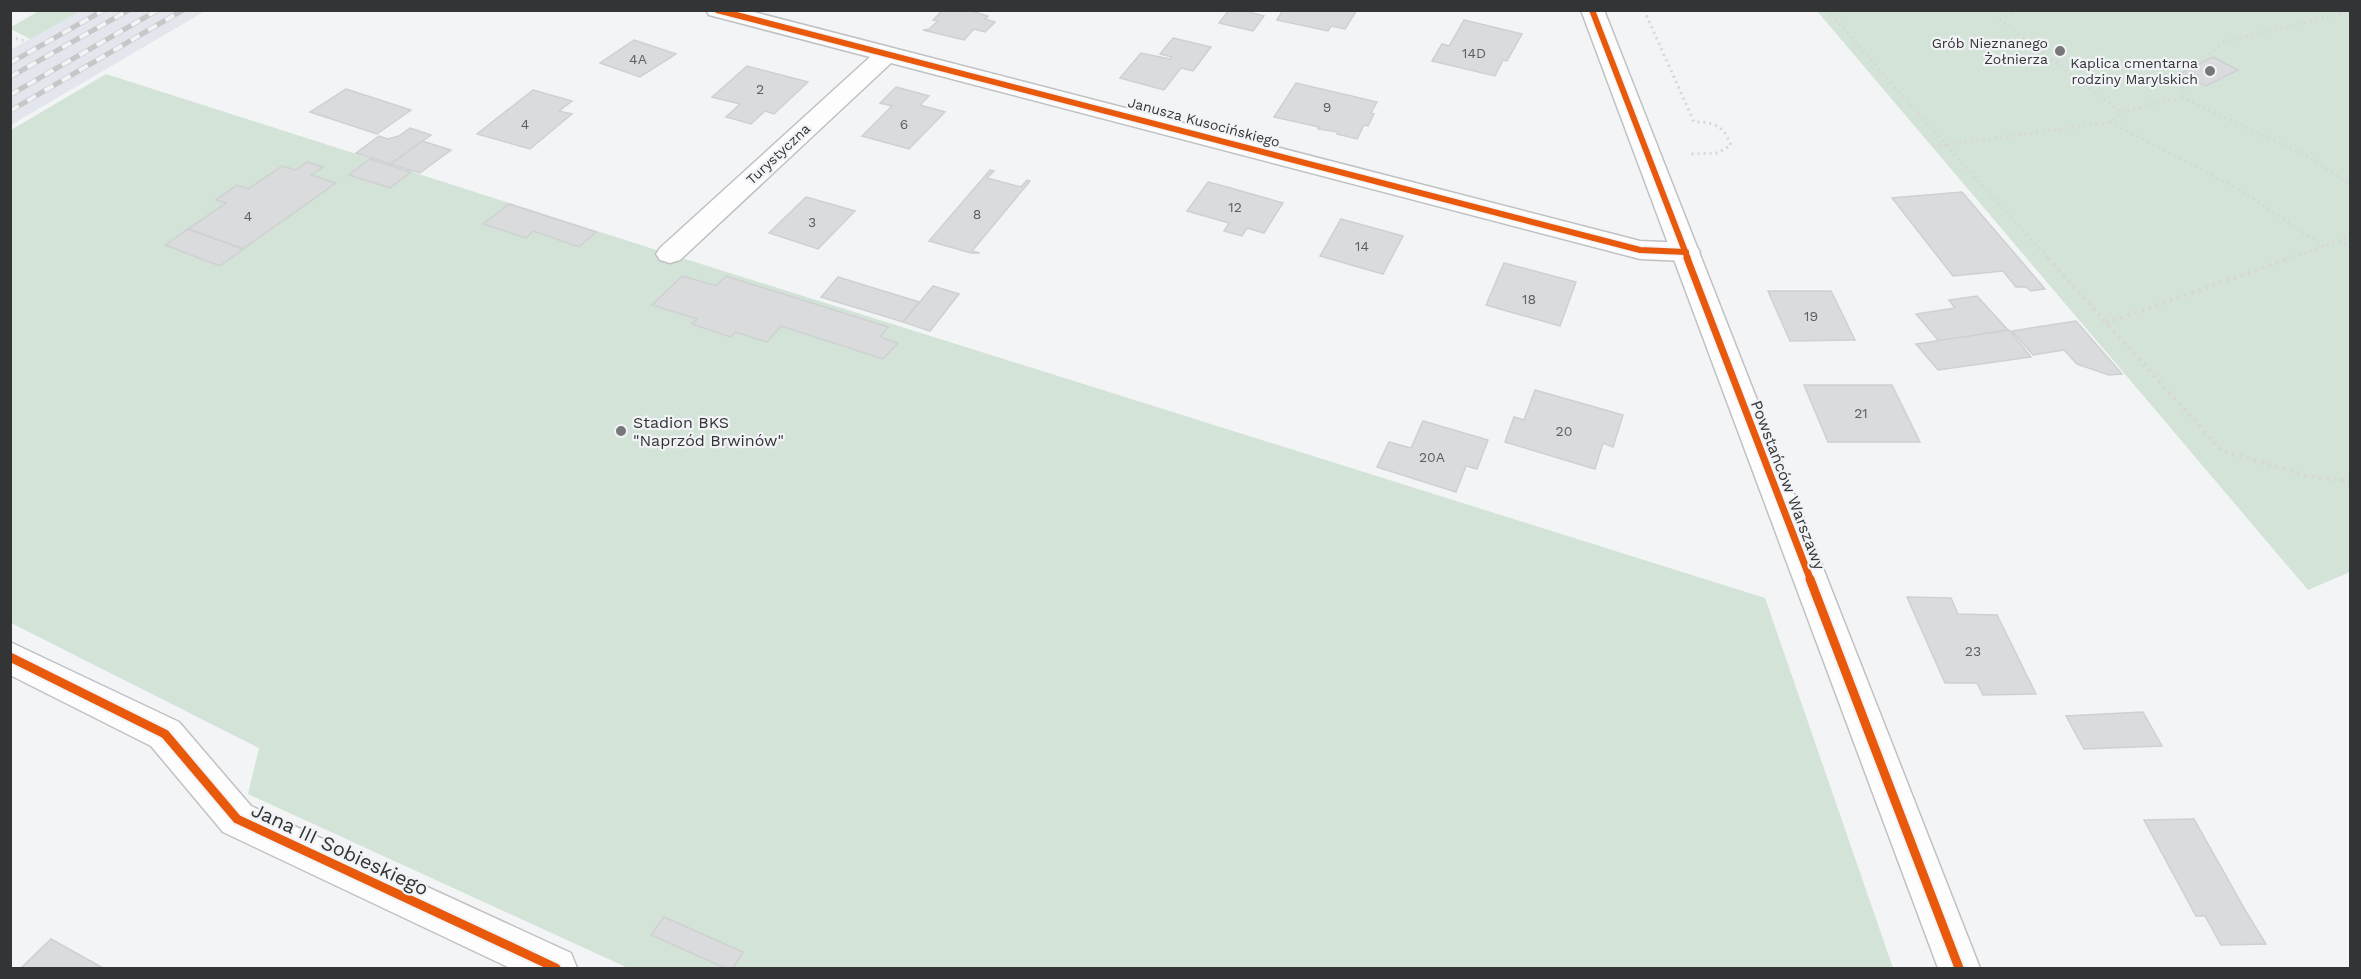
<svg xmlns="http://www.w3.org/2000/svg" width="2361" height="979" font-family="'Work Sans',sans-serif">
<rect width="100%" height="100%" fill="#f2f4f6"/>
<path fill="#e3e7ed" d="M 81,11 L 205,11 L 11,125 L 10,50 Z"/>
<g fill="#d3e3d7">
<path d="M 39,11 L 39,10 L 81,11 L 30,39 L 11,29 L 11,27 Z"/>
<path d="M 1817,11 L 2350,11 L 2350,572 L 2308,590 Z"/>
<path d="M 106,74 L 647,247 L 1765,598 L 1893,968 L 628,968 L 248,794 L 259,748 L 11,623 L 11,130 Z"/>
</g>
<g fill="#dadbdc" stroke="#cfd0d2" stroke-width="1.5">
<path d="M 943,10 L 968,10 L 988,16 L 985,19 L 995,22 L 985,32 L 974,29 L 964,40 L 923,30 L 929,29 L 938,21 L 933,20 Z"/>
<path d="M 1229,10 L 1241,10 L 1264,16 L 1253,31 L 1219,23 Z"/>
<path d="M 1283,10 L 1357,10 L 1345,29 L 1331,26 L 1328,31 L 1277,20 Z"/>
<path d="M 1464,20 L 1522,34 L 1507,61 L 1503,60 L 1495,76 L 1432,61 L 1442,44 L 1449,46 Z"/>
<path d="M 1173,38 L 1211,47 L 1193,71 L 1181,68 L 1164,90 L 1120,78 L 1141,53 L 1170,59 L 1172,57 L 1160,54 Z"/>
<path d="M 634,40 L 676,54 L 640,77 L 600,63 Z"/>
<path d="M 2213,57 L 2238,70 L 2206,86 L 2181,73 Z"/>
<path d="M 747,66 L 808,82 L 774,114 L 765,111 L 751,124 L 726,117 L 740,104 L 712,97 Z"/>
<path d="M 1296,83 L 1377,102 L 1371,113 L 1374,114 L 1368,126 L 1364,125 L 1357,139 L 1337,134 L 1338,132 L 1318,129 L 1319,127 L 1274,117 Z"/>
<path d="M 896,87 L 929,96 L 920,105 L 945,112 L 909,149 L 862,136 L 892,106 L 880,103 Z"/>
<path d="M 346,89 L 411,110 L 377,134 L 310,112 Z"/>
<path d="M 533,90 L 572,101 L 559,111 L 572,114 L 530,149 L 477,134 Z"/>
<path d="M 410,128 L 431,135 L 391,164 L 356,153 L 379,136 L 388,139 L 399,136 Z"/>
<path d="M 422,141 L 451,150 L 420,173 L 391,164 Z"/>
<path d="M 370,159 L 411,172 L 390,188 L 349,175 Z"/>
<path d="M 307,162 L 323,167 L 311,175 L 336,183 L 243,249 L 188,229 L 226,203 L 216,200 L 237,185 L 248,189 L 282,166 L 296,170 Z"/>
<path d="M 990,170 L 994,171 L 987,178 L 1021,187 L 1027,180 L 1030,181 L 972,251 L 980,253 L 971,253 L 929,241 Z"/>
<path d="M 1208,182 L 1227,187 L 1283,203 L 1264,233 L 1247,228 L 1242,236 L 1224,231 L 1229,223 L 1187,211 Z"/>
<path d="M 1962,192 L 2028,269 L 2045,289 L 2031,291 L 2026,287 L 2016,287 L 2003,271 L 1953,276 L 1892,198 Z"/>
<path d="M 806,197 L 855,211 L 818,249 L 769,233 Z"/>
<path d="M 509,204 L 596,232 L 579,247 L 533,231 L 526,238 L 483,224 Z"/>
<path d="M 1341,219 L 1403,236 L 1383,274 L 1320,256 Z"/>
<path d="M 188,229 L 243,249 L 220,266 L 165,245 Z"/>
<path d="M 1504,263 L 1576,282 L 1560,326 L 1486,305 Z"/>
<path d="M 682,276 L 716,286 L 726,276 L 888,327 L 880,337 L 898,343 L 883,359 L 781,326 L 767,342 L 735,332 L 731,337 L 692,324 L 697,319 L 652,305 Z"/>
<path d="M 838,277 L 919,302 L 903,322 L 821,297 Z"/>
<path d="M 933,286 L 959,294 L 930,331 L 903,322 Z"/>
<path d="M 1768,291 L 1831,291 L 1855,340 L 1790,341 Z"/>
<path d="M 1977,296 L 2008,330 L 1939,341 L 1916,314 L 1955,308 L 1949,300 Z"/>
<path d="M 2076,321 L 2116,367 L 2122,374 L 2109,375 L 2077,364 L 2064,350 L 2033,355 L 2012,331 Z"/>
<path d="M 2009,330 L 2031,357 L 1938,370 L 1916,344 Z"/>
<path d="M 1804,385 L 1892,385 L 1920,442 L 1828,442 Z"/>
<path d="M 1535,390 L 1623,415 L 1613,447 L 1603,443 L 1595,469 L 1505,442 L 1514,417 L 1524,420 Z"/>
<path d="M 1423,421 L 1488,440 L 1477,469 L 1466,466 L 1456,492 L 1377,467 L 1389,442 L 1411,448 Z"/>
<path d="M 1907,597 L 1951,598 L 1958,614 L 1997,615 L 2036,694 L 1983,695 L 1977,683 L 1945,683 Z"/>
<path d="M 2143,712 L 2162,746 L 2084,749 L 2066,716 Z"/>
<path d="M 2194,819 L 2248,915 L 2266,944 L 2221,945 L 2205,916 L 2196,916 L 2144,820 Z"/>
<path d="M 664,917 L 743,952 L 733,968 L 725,968 L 651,935 Z"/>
<path d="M 51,939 L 103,968 L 21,968 Z"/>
</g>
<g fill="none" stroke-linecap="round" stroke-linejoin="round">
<g stroke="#c0c1c3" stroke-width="3">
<g id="minor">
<path d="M 706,10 L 746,10 L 1640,241 L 1686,243 L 1696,246 L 1700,252 L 1696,258 L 1686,261 L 1640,259 L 891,63 L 680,260 L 670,263 L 660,260 L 656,254 L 660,248 L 870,57 L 709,15 Z"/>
<path d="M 10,642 L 179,722 L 251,806 L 571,953 L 577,968 L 510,968 L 223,832 L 151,746 L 10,675 Z"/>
</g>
</g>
<g stroke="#c0c1c3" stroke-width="3">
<path id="tertiary" d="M 1581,10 L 1604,10 L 1980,968 L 1938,968 Z"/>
</g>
<g stroke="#d7d7d7" stroke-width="3" stroke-dasharray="2 4" stroke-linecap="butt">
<path d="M 1644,10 L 1694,122 C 1714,122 1723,125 1731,145 L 1718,153 L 1689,154"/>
<path d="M 1827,10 L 1946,145 L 1933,145"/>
<path d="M 2017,10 L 2000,20 L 2121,112"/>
<path d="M 10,37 L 25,41"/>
<path d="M 2181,97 L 2308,156 L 2350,185"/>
<path d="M 2110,122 L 2240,190 L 2325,247"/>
<path d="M 1946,145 L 2049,259"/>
<path d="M 1947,145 L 2110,122 L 2121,112 L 2184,96 L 2180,78 L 2224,42 L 2350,11"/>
<path d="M 2339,241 L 2350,247"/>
<path d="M 2287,259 L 2350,237"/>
</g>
<g stroke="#d7d7d7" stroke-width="4" stroke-dasharray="3 4.5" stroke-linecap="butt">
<path d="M 2048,258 L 2221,450 L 2307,476 L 2350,481"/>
<path d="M 2106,323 L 2291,258"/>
</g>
<use href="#minor" fill="#fdfdfe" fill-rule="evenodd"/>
<use href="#tertiary" fill="#fdfdfe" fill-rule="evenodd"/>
<g stroke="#c6c7c7" stroke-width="5">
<g id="rail">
<path d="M 10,63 L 104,10"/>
<path d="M 10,77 L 129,10"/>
<path d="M 10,95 L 158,10"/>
<path d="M 10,111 L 183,10"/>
</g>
</g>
<use href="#rail" stroke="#f1f3f7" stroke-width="4" stroke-dasharray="10" stroke-linecap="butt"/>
<g stroke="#f1f3f7" stroke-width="9">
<g id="cycleway-far2">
<path d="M 717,10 L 1640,250 L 1686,252"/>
<path d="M 1592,10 L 1688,259"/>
</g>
</g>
<g stroke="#f1f3f7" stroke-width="10">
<path id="cycleway-far1" d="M 1687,258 L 1811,581"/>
</g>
<g stroke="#f1f3f7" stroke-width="13">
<g id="cycleway">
<path d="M 1810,579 L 1959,968"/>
<path d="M 10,657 L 165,734 L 237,819 L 556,968"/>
</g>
</g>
<use href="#cycleway-far2" stroke="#e8590c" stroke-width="6"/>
<use href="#cycleway-far1" stroke="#e8590c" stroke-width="7"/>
<use href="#cycleway" stroke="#e8590c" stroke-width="9"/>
</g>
<g fill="#767779" stroke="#f1f3f7" stroke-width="2">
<circle cx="2060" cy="51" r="6"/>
<circle cx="2210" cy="71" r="6"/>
<circle cx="621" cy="431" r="6"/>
</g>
<g text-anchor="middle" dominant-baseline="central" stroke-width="4.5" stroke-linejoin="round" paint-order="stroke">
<g font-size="14" fill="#333435" stroke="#f1f3f7" text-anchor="end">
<text x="2048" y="43">Grób Nieznanego<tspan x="2048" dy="16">Żołnierza</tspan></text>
<text x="2198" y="63">Kaplica cmentarna<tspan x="2198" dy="16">rodziny Marylskich</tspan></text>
</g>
<g font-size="14" fill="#5e5e60">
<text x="1474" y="53">14D</text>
<text x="638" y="59">4A</text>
<text x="760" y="89">2</text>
<text x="1327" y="107">9</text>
<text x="525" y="124">4</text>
<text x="904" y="124">6</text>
<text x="1235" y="207">12</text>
<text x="977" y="214">8</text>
<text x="248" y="216">4</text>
<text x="812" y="222">3</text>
<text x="1362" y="246">14</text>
<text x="1529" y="299">18</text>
<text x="1811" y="316">19</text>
<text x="1861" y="413">21</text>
<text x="1564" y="431">20</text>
<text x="1432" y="457">20A</text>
<text x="1973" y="651">23</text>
</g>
<g font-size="14" fill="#333435" stroke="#f1f3f7">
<text transform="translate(1204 122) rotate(15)">Janusza Kusocińskiego</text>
<text transform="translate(778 154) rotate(-43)">Turystyczna</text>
</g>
<g font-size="16" fill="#333435" stroke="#f1f3f7" text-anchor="start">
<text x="633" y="422">Stadion BKS<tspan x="633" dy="18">"Naprzód Brwinów"</tspan></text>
</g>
<g font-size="16" fill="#333435" stroke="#f1f3f7">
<text transform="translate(1788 485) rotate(69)">Powstańców Warszawy</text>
</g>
<g font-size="20" fill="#333435" stroke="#f1f3f7">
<text transform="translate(340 849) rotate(25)">Jana III Sobieskiego</text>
</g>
</g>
<rect width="2361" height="979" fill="none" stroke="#333435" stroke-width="24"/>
</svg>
